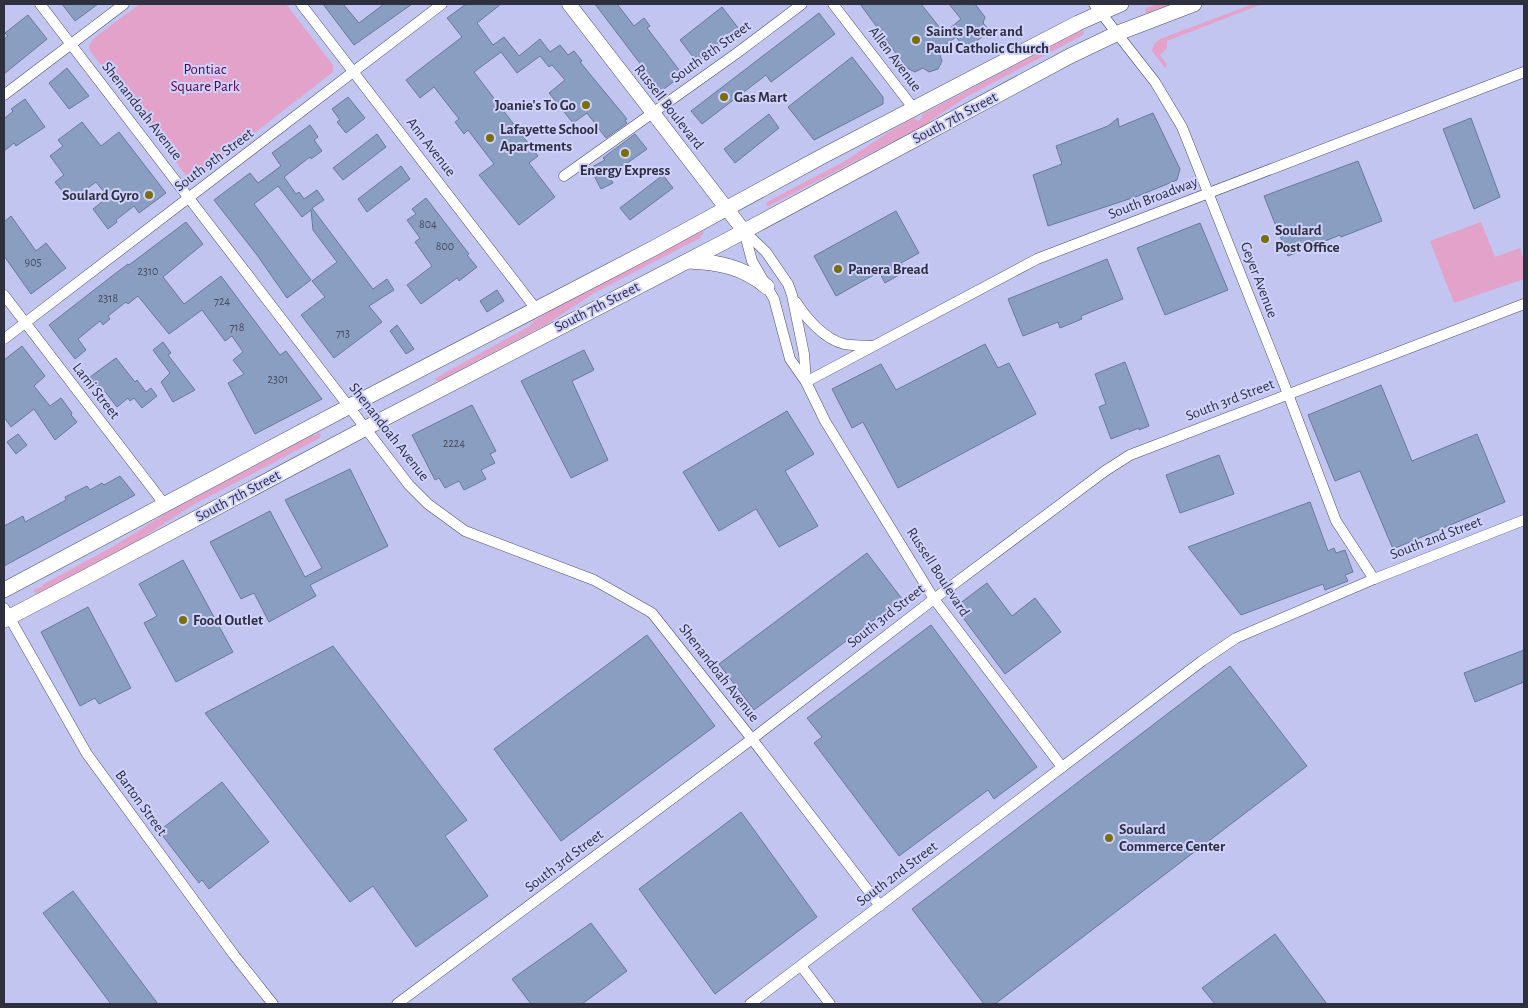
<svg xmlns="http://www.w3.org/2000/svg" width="1528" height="1008" font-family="'Alegreya Sans',sans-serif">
<rect width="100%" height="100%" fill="#c2c5ef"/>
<g fill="#e2a2c9">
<path d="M 140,4 L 286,4 L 333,65 L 333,72 L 195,179 L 189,179 L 90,51 L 89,46 L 94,38 Z"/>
<path d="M 1159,4 L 1172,4 L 1147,13 L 1145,12 L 1146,8 Z"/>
<path d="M 1253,4 L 1262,4 L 1167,41 L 1167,48 L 1160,55 L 1167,65 L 1165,68 L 1152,51 L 1154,44 L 1160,39 Z"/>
<path d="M 1081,30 L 1084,31 L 1083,35 L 966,97 L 921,127 L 769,206 L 766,205 L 767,202 L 845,161 L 889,132 L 914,118 L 918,121 L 922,118 L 923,114 Z"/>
<path d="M 1481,222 L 1495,257 L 1520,248 L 1524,262 L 1524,279 L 1454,303 L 1430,241 Z"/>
<path d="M 702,231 L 704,233 L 700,238 L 594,293 L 547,324 L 439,381 L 434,379 L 530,326 L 534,321 L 557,307 L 624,272 L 626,272 L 629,269 Z"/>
<path d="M 318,432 L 321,435 L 318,439 L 193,505 L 131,545 L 38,593 L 35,594 L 34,591 L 34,589 L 42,587 L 44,584 L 114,546 L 165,514 L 312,435 L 315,436 Z"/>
</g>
<g fill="#8a9ec2" stroke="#677a9d">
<path d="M 62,4 L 98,4 L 75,21 Z"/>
<path d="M 323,4 L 343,4 L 359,23 L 384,4 L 412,4 L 354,45 Z"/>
<path d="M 466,4 L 501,4 L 477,23 L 493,45 L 504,37 L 519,56 L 540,39 L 550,52 L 560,45 L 568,55 L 574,51 L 582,61 L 580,62 L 627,119 L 625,120 L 627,123 L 606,138 L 587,113 L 573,123 L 549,93 L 565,80 L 552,65 L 549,67 L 540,56 L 517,73 L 501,52 L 474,72 L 538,156 L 529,163 L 555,197 L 519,225 L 479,175 L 494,164 L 468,130 L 464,134 L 455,122 L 459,119 L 434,87 L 420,98 L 406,80 L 462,37 L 447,18 Z"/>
<path d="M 595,4 L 617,4 L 634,26 L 644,18 L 650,26 L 647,28 L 683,75 L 661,91 Z"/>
<path d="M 860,4 L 921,4 L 944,33 L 961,19 L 949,4 L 975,4 L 985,17 L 983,23 L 990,31 L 966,49 L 956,37 L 945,45 L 940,55 L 942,61 L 938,69 L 929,72 L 923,68 L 915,72 L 907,68 Z"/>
<path d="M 722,7 L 739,29 L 697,62 L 680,40 Z"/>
<path d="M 819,13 L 835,34 L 771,82 L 766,75 L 702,124 L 691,111 Z"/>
<path d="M 28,15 L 47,39 L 4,74 L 4,39 L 8,36 L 5,33 Z"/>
<path d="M 852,57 L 883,97 L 883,104 L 814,140 L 788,107 Z"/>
<path d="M 67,68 L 89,96 L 69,109 L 49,83 Z"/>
<path d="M 348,97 L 365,118 L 346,133 L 337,122 L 340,120 L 332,109 Z"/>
<path d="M 25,99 L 45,127 L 16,146 L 14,143 L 4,151 L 4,119 L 13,111 L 11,109 Z"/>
<path d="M 1153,113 L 1180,169 L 1177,180 L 1138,196 L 1048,226 L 1033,175 L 1062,164 L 1056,146 L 1108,126 L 1118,118 L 1119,127 Z"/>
<path d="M 769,114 L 779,128 L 735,163 L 724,149 Z"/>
<path d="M 1471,118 L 1500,197 L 1474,209 L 1443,129 Z"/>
<path d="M 82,122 L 101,146 L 119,132 L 166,193 L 139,213 L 134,206 L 116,220 L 117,222 L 108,229 L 93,209 L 108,197 L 96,182 L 70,201 L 55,182 L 64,175 L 50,156 L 63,146 L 58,140 Z"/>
<path d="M 310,125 L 318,137 L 314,140 L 322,151 L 311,159 L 310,157 L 284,177 L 296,194 L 299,192 L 304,199 L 317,190 L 324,200 L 312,208 L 373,289 L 387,279 L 394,290 L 369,306 L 382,322 L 334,358 L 301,315 L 325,297 L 312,281 L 337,262 L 313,230 L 311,210 L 302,217 L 278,186 L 254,204 L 311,280 L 287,298 L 257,255 L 214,200 L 250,173 L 258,183 L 281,166 L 272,153 Z"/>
<path d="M 377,134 L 386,147 L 343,180 L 333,168 Z"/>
<path d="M 635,134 L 647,149 L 609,176 L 613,183 L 601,189 L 590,168 L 605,160 L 603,158 Z"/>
<path d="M 1358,161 L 1382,221 L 1341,237 L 1340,235 L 1288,256 L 1264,196 Z"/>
<path d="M 401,166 L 410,179 L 367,212 L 358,199 Z"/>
<path d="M 663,175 L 673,188 L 630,220 L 620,208 Z"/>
<path d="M 426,198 L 469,254 L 467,255 L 477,267 L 459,281 L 457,278 L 421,304 L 407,285 L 432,266 L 415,242 L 420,238 L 407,220 L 416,214 L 412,209 Z"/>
<path d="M 896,211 L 919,253 L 901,263 L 906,271 L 885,283 L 879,272 L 836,296 L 814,256 Z"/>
<path d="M 11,216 L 36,251 L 46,243 L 66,268 L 31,294 L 4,256 L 4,222 Z"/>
<path d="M 186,222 L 203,244 L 163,277 L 184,304 L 221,276 L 280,355 L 286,351 L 322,399 L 255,434 L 228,383 L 244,374 L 233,360 L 243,352 L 232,336 L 225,341 L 202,310 L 169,334 L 138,296 L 128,304 L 126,302 L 108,316 L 110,319 L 103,325 L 100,321 L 78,339 L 86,350 L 75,359 L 49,325 L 116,273 L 128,264 L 129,265 Z"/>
<path d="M 1200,223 L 1228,290 L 1165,315 L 1137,248 Z"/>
<path d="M 1107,259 L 1123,299 L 1081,316 L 1082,319 L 1060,328 L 1058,322 L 1023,336 L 1008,299 Z"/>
<path d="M 497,290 L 504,301 L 487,312 L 480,301 Z"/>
<path d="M 397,325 L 414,349 L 406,354 L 390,331 Z"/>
<path d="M 163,342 L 171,353 L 168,355 L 195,390 L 173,402 L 161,382 L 170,373 L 153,350 Z"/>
<path d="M 985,344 L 998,368 L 1009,363 L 1036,414 L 898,488 L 863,422 L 852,428 L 832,389 L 881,364 L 896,390 Z"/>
<path d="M 22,346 L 45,376 L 34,386 L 50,406 L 61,398 L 72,413 L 71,415 L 77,422 L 55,440 L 34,409 L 11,427 L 4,417 L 4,360 Z"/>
<path d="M 584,350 L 594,370 L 572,381 L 608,460 L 571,478 L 521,381 Z"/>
<path d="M 116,358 L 135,382 L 137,380 L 146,392 L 151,388 L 157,396 L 142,408 L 134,398 L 130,401 L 128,398 L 117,407 L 103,389 L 101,391 L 90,377 Z"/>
<path d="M 1125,362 L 1149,426 L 1139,430 L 1139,428 L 1111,439 L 1099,407 L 1106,404 L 1095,374 Z"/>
<path d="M 1381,385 L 1412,461 L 1477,434 L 1505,502 L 1393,549 L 1360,471 L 1335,481 L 1308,415 Z"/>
<path d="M 472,405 L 496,451 L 490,454 L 495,463 L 481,470 L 486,479 L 464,490 L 459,481 L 445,488 L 439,478 L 435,480 L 412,435 Z"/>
<path d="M 787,411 L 814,454 L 785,471 L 818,526 L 779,547 L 756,509 L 719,531 L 683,472 Z"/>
<path d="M 18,434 L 27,445 L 16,454 L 7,442 Z"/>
<path d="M 1219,455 L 1234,494 L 1180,513 L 1166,475 Z"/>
<path d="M 350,469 L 388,546 L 310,585 L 316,596 L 269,622 L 254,593 L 241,599 L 210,542 L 270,511 L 305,577 L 322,568 L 285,500 Z"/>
<path d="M 120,476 L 135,495 L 4,566 L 4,526 L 23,516 L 25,522 L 66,500 L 65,497 L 87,486 L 90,490 L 102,483 L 104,485 Z"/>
<path d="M 1310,502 L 1328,551 L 1334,548 L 1336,553 L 1345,550 L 1353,572 L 1345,575 L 1348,581 L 1325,590 L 1323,584 L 1241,615 L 1188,547 Z"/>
<path d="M 867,553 L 902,599 L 754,710 L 719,664 Z"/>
<path d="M 183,560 L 233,652 L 176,682 L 144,623 L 157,616 L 139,584 Z"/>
<path d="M 987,583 L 1012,616 L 1035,598 L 1061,632 L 1005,674 L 955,607 Z"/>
<path d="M 88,607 L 131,688 L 99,704 L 95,698 L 80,706 L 41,632 Z"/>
<path d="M 931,625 L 1037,767 L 994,799 L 988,790 L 899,856 L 814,743 L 822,737 L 807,718 Z"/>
<path d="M 647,635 L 715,726 L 561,841 L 494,749 Z"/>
<path d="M 333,646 L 467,820 L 445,836 L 488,896 L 416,947 L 373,886 L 350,902 L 205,713 Z"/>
<path d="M 1524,650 L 1524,682 L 1475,702 L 1464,673 Z"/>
<path d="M 1230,666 L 1307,766 L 995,1004 L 984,1004 L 912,909 Z"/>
<path d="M 222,782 L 269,842 L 209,889 L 202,880 L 199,883 L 159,831 Z"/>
<path d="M 741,812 L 817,917 L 715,994 L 639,889 Z"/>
<path d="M 73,891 L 158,1004 L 111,1004 L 43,913 Z"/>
<path d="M 591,923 L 627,971 L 582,1004 L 531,1004 L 512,979 Z"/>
<path d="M 1275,934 L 1327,1004 L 1215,1004 L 1202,988 Z"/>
</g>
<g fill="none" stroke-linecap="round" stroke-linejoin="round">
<g stroke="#4d4f72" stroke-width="11">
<g id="street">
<path d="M 40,4 L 409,485 L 428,504 L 465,531 L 594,580 L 652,613 L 752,739 L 880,906"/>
<path d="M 301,4 L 536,309"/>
<path d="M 833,4 L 914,109"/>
<path d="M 1094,4 L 1155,82 L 1182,127 L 1288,394 L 1336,521 L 1374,579"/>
<path d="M 4,95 L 124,4"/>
<path d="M 564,176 L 737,53 L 802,4"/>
<path d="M 744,231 L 752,261 L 774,299 L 790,359 L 806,382 L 825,421 L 934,599 L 1062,767"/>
<path d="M 744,231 L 766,252 L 788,284 L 792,295 L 804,354 L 806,381"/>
<path d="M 4,295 L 165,505"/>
<path d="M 796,302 C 806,318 824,339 844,344 C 852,346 863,345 872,346"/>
<path d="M 4,339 L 442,4"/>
<path d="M 806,382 L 1037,259 L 1524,72"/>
<path d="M 4,608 L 87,754 L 234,955 L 273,1004"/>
<path d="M 801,966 L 830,1004"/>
<path d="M 397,1004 L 752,739 L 934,599 L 1105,471 L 1130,455 L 1524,304"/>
<path d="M 750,1004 L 1202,661 L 1236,638 L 1374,579 L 1524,520"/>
</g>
</g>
<g stroke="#4d4f72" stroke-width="15">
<path id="secondary" d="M 569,4 L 744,231"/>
</g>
<g stroke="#4d4f72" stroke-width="16">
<g id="primary">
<path d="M 688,261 C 718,262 744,267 767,287"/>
<path d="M 4,590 L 350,406 L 654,248 L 821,157 L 1078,23 L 1121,4"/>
<path d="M 4,620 L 88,576 L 366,428 L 724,242 L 1070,56 L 1118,33 L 1194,4"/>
</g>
</g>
<use href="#street" stroke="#fff" stroke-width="10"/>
<use href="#secondary" stroke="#fff" stroke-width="14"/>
<use href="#primary" stroke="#fff" stroke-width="15"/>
</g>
<g fill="#796e0b" stroke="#cfd2fc" stroke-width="2">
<circle cx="916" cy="40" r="5"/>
<circle cx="724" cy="97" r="5"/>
<circle cx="586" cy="105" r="5"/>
<circle cx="490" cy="138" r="5"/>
<circle cx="625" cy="153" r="5"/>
<circle cx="149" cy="195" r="5"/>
<circle cx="1265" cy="239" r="5"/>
<circle cx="838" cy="269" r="5"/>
<circle cx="183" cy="620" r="5"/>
<circle cx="1109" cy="838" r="5"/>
</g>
<g text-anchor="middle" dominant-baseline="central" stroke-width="4" stroke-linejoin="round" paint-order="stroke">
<g font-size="12" fill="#454b60">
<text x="428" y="224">804</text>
<text x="445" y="246">800</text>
<text x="33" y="262">905</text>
<text x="148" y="271">2310</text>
<text x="108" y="298">2318</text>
<text x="222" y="301">724</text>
<text x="237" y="327">718</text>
<text x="343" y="333">713</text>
<text x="278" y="379">2301</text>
<text x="454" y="443">2224</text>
</g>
<g font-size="15" font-weight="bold" fill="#2e2f3f" stroke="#cfd2fc" text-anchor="start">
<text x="926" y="31">Saints Peter and<tspan x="926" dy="17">Paul Catholic Church</tspan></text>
<text x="734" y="97">Gas Mart</text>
<text x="576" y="105" text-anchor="end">Joanie's To Go</text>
<text x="500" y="129">Lafayette School<tspan x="500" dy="17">Apartments</tspan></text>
<text x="625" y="170" text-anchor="middle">Energy Express</text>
<text x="139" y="195" text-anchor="end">Soulard Gyro</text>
<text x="1275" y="230">Soulard<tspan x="1275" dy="17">Post Office</tspan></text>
<text x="848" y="269">Panera Bread</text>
<text x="193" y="620">Food Outlet</text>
<text x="1119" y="829">Soulard<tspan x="1119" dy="17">Commerce Center</tspan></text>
</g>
<g font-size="15" fill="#2e2f3f" stroke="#cfd2fc">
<text transform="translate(711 52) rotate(-36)">South 8th Street</text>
<text transform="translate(895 59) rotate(53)">Allen Avenue</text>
<text transform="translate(669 107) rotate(52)">Russell Boulevard</text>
<text transform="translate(142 111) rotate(52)">Shenandoah Avenue</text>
<text transform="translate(955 118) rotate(-28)">South 7th Street</text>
<text transform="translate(431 147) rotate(52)">Ann Avenue</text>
<text transform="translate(214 160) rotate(-37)">South 9th Street</text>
<text transform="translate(1153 198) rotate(-21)">South Broadway</text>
<text transform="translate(1259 280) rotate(69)">Geyer Avenue</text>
<text transform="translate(597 307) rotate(-27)">South 7th Street</text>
<text transform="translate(96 391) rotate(52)">Lami Street</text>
<text transform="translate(1230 400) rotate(-21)">South 3rd Street</text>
<text transform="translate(389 432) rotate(52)">Shenandoah Avenue</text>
<text transform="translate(238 496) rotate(-28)">South 7th Street</text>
<text transform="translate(1436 538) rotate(-21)">South 2nd Street</text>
<text transform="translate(938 572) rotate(57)">Russell Boulevard</text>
<text transform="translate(886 616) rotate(-38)">South 3rd Street</text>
<text transform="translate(719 673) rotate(52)">Shenandoah Avenue</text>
<text transform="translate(141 803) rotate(54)">Barton Street</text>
<text transform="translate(564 861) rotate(-37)">South 3rd Street</text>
<text transform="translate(897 874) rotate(-37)">South 2nd Street</text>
</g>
<g font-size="15" fill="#590744" stroke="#cfd2fc">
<text x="205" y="69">Pontiac<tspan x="205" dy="17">Square Park</tspan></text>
</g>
</g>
<rect width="1528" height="1008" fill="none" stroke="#2e2f3f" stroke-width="10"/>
</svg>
